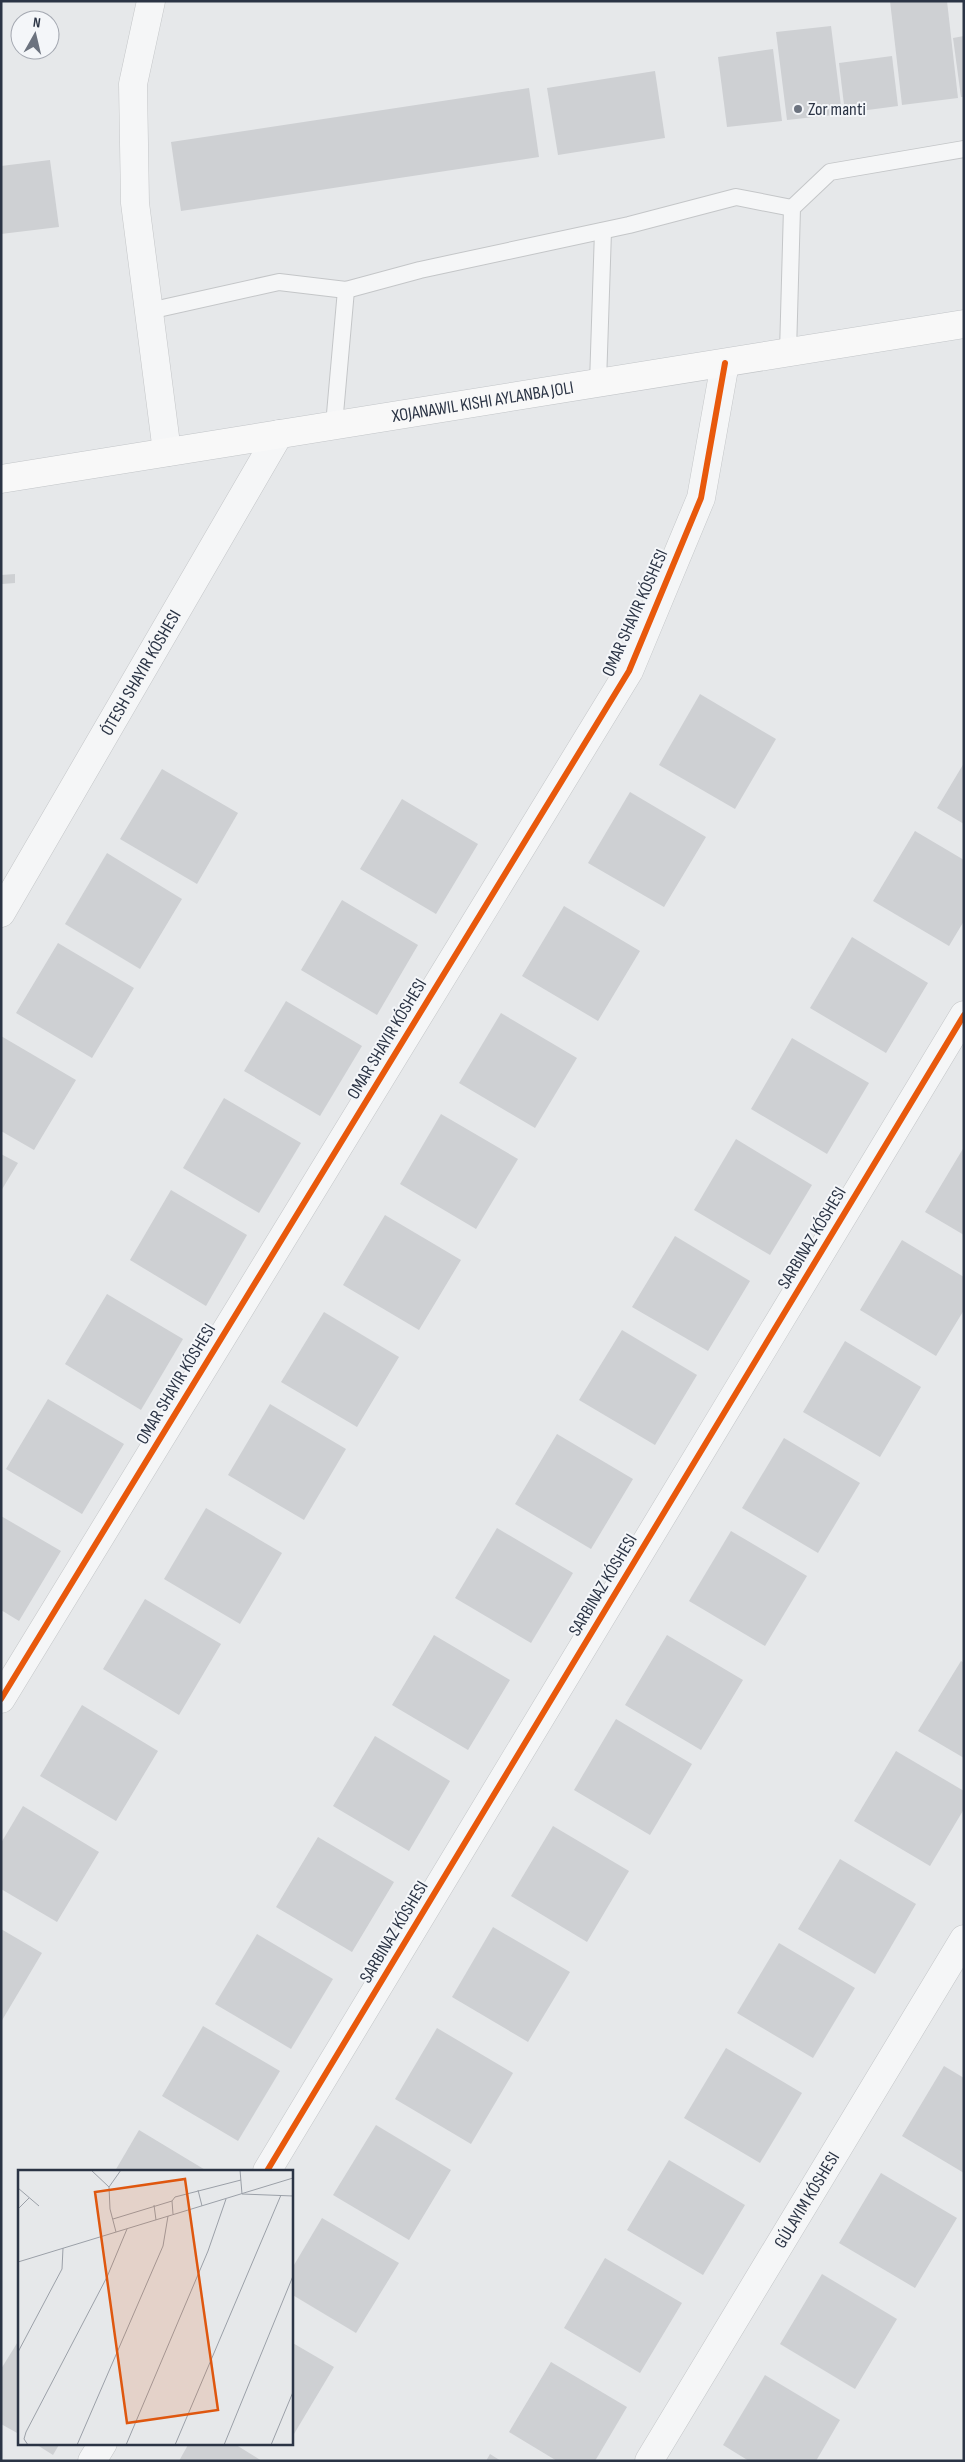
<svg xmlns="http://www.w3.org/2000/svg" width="965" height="2462" font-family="'Sofia Sans Condensed',sans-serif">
<rect width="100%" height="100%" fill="#e6e8ea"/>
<g fill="#ced0d3">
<path d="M 890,1 L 947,1 L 958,98 L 902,105 Z"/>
<path d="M 831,26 L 842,114 L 787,120 L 776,32 Z"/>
<path d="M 964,36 L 964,97 L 961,97 L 953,38 Z"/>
<path d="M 773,49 L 782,121 L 727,127 L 718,57 Z"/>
<path d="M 892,56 L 898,106 L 845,113 L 839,63 Z"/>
<path d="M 655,71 L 665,138 L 558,155 L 547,88 Z"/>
<path d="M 529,88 L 539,157 L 181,211 L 171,142 Z"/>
<path d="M 50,160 L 59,227 L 1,234 L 1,166 Z"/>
<path d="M 15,574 L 15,583 L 2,584 L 1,575 Z"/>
<path d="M 700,694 L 776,739 L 735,809 L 659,765 Z"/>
<path d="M 964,763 L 964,824 L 937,808 Z"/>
<path d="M 162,769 L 238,813 L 197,884 L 120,839 Z"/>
<path d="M 630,792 L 706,837 L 664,907 L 588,863 Z"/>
<path d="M 402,799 L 478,844 L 436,914 L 360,869 Z"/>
<path d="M 915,831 L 964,860 L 964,921 L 949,946 L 873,901 Z"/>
<path d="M 107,853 L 182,899 L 140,969 L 65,924 Z"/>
<path d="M 342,900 L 418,945 L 377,1015 L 301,970 Z"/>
<path d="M 564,906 L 640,951 L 598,1021 L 522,976 Z"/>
<path d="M 852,937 L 928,983 L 886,1053 L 810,1008 Z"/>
<path d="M 58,943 L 134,988 L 92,1058 L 16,1013 Z"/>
<path d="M 286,1001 L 362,1046 L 320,1116 L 244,1071 Z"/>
<path d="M 501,1013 L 577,1058 L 535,1128 L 459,1083 Z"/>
<path d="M 1,1036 L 76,1080 L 34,1150 L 1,1131 Z"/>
<path d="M 792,1038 L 869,1083 L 827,1154 L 751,1109 Z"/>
<path d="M 224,1098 L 301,1143 L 259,1213 L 183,1168 Z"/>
<path d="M 441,1114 L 518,1159 L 476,1229 L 400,1184 Z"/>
<path d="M 736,1139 L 812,1185 L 770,1255 L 694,1210 Z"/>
<path d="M 964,1147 L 964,1235 L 925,1212 Z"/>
<path d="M 1,1154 L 18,1163 L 1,1191 Z"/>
<path d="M 171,1190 L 247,1235 L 206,1306 L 130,1260 Z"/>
<path d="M 385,1215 L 461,1260 L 419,1330 L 343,1285 Z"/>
<path d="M 675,1236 L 750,1281 L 708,1351 L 632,1307 Z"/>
<path d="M 902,1240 L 964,1277 L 964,1310 L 936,1356 L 860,1310 Z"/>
<path d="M 107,1294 L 183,1339 L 141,1410 L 65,1364 Z"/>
<path d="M 324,1312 L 399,1357 L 357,1427 L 281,1382 Z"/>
<path d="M 622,1330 L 697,1375 L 655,1445 L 579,1400 Z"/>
<path d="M 845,1341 L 921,1387 L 880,1457 L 803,1412 Z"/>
<path d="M 48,1399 L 124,1444 L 82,1514 L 6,1469 Z"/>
<path d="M 270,1404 L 346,1449 L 304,1520 L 228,1475 Z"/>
<path d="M 557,1434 L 633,1479 L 591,1549 L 515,1504 Z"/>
<path d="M 784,1438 L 860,1483 L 818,1553 L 742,1508 Z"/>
<path d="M 206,1508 L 282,1553 L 240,1624 L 164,1579 Z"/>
<path d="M 1,1516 L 61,1551 L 19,1621 L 1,1610 Z"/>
<path d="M 497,1528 L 573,1573 L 531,1643 L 455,1598 Z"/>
<path d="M 731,1531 L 807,1576 L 765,1646 L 689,1601 Z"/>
<path d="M 145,1599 L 221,1644 L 179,1715 L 103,1669 Z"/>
<path d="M 434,1635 L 510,1680 L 468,1750 L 392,1705 Z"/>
<path d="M 667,1635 L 743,1680 L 701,1750 L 625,1705 Z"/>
<path d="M 961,1661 L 964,1663 L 964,1758 L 918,1731 Z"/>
<path d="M 82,1705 L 158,1751 L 116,1821 L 40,1776 Z"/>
<path d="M 616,1719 L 692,1764 L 650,1835 L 574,1790 Z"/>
<path d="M 375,1736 L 450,1781 L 409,1851 L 333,1806 Z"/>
<path d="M 896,1751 L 964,1791 L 964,1809 L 930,1866 L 854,1821 Z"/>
<path d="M 23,1806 L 99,1852 L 57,1922 L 1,1889 L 1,1843 Z"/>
<path d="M 553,1826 L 629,1871 L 587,1942 L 511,1896 Z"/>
<path d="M 318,1837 L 394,1882 L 352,1952 L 276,1907 Z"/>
<path d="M 840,1859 L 916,1904 L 875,1974 L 798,1929 Z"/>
<path d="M 493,1927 L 570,1972 L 528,2042 L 452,1997 Z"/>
<path d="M 1,1929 L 42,1953 L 1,2022 Z"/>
<path d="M 257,1934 L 333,1979 L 291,2049 L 215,2004 Z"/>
<path d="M 779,1943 L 855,1988 L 813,2058 L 737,2013 Z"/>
<path d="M 203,2026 L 280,2071 L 238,2141 L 162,2096 Z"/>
<path d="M 437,2028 L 513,2073 L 471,2144 L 395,2099 Z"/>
<path d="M 726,2048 L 802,2093 L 760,2163 L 684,2118 Z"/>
<path d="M 944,2066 L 964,2078 L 964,2173 L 902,2136 Z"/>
<path d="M 376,2125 L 451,2170 L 409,2240 L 333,2195 Z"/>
<path d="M 139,2130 L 207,2171 L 115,2171 Z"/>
<path d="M 669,2160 L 745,2205 L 703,2275 L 627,2230 Z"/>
<path d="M 881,2173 L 957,2218 L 915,2288 L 839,2243 Z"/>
<path d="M 322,2218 L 399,2263 L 356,2333 L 291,2294 L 291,2270 Z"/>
<path d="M 605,2258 L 682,2303 L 640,2373 L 564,2328 Z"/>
<path d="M 822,2274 L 897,2319 L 855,2389 L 780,2344 Z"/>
<path d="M 19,2340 L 19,2434 L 1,2424 L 1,2369 Z"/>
<path d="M 291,2342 L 334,2367 L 291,2439 Z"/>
<path d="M 551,2362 L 627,2407 L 595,2461 L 557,2461 L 509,2432 Z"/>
<path d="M 765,2375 L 840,2420 L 816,2461 L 749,2461 L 723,2445 Z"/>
<path d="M 34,2443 L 60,2443 L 53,2455 Z"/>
<path d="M 189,2443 L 233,2443 L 262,2461 L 179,2461 Z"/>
<path d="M 490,2454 L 501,2461 L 486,2461 Z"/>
</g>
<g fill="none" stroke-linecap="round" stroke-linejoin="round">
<g stroke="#c4c6c8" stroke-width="18">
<g id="service">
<path d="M 149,311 L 279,282 L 346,290 L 420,270 L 629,225 L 736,197 L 792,208"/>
<path d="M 788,352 L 792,208 L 830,172 L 964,149"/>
<path d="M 598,383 L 603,231"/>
<path d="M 334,425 L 346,290"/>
</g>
</g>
<g stroke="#c4c6c8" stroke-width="29">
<g id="minor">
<path d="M 151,1 L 133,84 L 135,203 L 167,452"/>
<path id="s1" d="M 1,913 L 279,434"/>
<path d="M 1,1699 L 629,671 L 701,498 L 725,363"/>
<path d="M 267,2171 L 964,1015"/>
<path d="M 92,2461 L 103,2443"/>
<path id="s2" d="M 649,2461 L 964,1939"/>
</g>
</g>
<g stroke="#c2c5c8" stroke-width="29">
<g id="primary">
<path id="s3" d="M 1,479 L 964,324"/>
</g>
</g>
<use href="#service" stroke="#f5f6f7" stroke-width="16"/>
<use href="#minor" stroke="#f5f6f7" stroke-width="28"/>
<use href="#primary" stroke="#f8f8f8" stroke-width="28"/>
<g stroke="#f4f6f9" stroke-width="9">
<g id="cycleway">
<path d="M 1,1699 L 629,671 L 701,498 L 725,363"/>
<path d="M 267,2171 L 964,1015"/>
</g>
</g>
<use href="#cycleway" stroke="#e8590c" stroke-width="6"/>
</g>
<circle fill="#6c737f" stroke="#f4f6f9" stroke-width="2" cx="798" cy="109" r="5"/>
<g text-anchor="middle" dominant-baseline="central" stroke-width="4" stroke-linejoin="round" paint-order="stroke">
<g font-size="18" fill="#2b3445" stroke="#f4f6f9" text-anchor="start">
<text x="808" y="109">Zor manti</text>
</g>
<g font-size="18" fill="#2b3445" stroke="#f4f6f9">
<text stroke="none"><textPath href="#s3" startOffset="488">XOJANAWIL KISHI AYLANBA JOLI</textPath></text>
<text transform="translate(635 613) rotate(-66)">OMAR SHAYIR KÓSHESI</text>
<text stroke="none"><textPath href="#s1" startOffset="278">ÓTESH SHAYIR KÓSHESI</textPath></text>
<text transform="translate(387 1039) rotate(-59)">OMAR SHAYIR KÓSHESI</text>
<text transform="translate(812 1238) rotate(-59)">SARBINAZ KÓSHESI</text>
<text transform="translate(176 1384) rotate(-59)">OMAR SHAYIR KÓSHESI</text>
<text transform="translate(603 1585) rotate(-59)">SARBINAZ KÓSHESI</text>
<text transform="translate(394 1932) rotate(-59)">SARBINAZ KÓSHESI</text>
<text stroke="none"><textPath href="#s2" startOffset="305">GÚLAYIM KÓSHESI</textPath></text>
</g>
</g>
<g transform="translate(18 2170)">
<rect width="275" height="275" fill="#e6e8ea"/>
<path fill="none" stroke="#9ba0a8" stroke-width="1" d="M 73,0 L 91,17M 222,0 L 224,24 L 275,26M 0,18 L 21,36M 180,20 L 184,36M 136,35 L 138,50M 0,39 L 11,28M 155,44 L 154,31 L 157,27 L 223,10M 95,49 L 154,31M 98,62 L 92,39 L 91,17 L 103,0M 0,92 L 275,8M 0,182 L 44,99 L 45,78M 10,275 L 6,269 L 8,262 L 89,107 L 109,59M 59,275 L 145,76 L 150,46M 108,275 L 190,81 L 208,29M 157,275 L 263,25M 206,275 L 275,106M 253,275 L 275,222"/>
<path fill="#df570f" fill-opacity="0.15" stroke="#df570f" stroke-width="2.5" d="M 167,9 L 200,240 L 109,253 L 77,22 Z"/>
<rect width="275" height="275" fill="none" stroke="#2b3445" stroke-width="2.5"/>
</g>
<rect width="965" height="2462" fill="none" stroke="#2b3445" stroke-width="5"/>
<g transform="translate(35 35) rotate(8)"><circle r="24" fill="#f4f6f9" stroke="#a4a8b1"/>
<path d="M0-4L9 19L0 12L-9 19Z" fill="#6c737f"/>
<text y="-8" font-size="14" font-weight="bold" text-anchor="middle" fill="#2b3445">N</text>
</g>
</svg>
